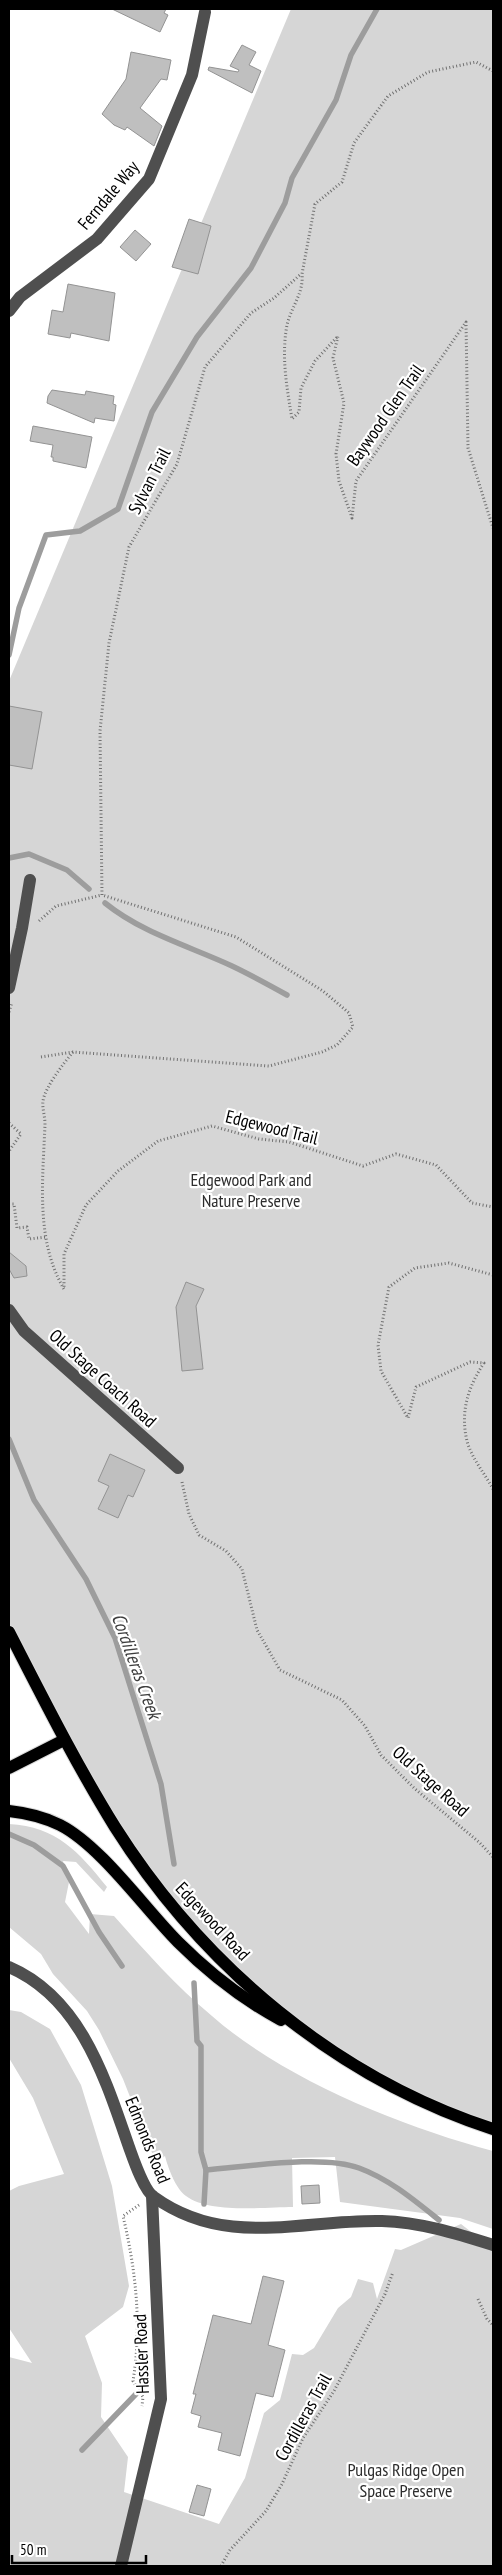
<svg xmlns="http://www.w3.org/2000/svg" width="502" height="2575" font-family="'PT Sans Narrow',sans-serif">
<rect width="100%" height="100%" fill="#fff"/>
<g fill="#d6d6d6">
<path d="M 291,9 L 493,9 L 493,2129 L 404,2093 L 255,1990 L 144,1870 L 9,1632 L 9,681 Z"/>
<path d="M 9,1824 C 57,1827 78,1851 107,1887 L 104,1892 L 76,1862 L 63,1861 L 69,1882 L 65,1902 L 89,1934 L 90,1914 L 114,1916 C 145,1951 176,1986 212,2016 C 285,2080 400,2126 493,2151 L 493,2229 L 460,2218 L 340,2202 L 335,2157 L 292,2158 L 293,2207 C 265,2207 210,2214 186,2196 C 176,2189 168,2168 165,2156 L 156,2163 L 123,2079 L 99,2030 L 87,2011 L 53,1974 L 41,1954 L 9,1927 Z"/>
<path d="M 9,2010 L 21,2012 L 50,2029 L 81,2085 L 112,2186 L 129,2286 L 123,2307 L 85,2336 L 102,2383 L 101,2417 L 128,2457 L 124,2492 L 219,2524 L 245,2478 L 264,2413 L 280,2400 L 292,2354 L 303,2355 L 314,2348 L 338,2308 L 351,2297 L 358,2279 L 373,2283 L 377,2299 L 395,2249 L 401,2250 L 461,2224 L 493,2249 L 493,2566 L 9,2566 L 9,2357 L 32,2363 L 9,2328 L 9,2191 L 19,2186 L 64,2174 L 33,2098 L 9,2058 Z"/>
</g>
<g fill="none" stroke-linecap="round" stroke-linejoin="round">
<g stroke="#9d9d9d" stroke-width="5.5">
<path d="M 9,655 L 19,608 L 46,535 L 80,531 L 118,509 L 152,412 L 197,337 L 251,268 L 285,203 L 292,178 L 336,100 L 351,55 L 377,9"/>
<path d="M 9,858 L 29,854 L 67,870 L 89,889"/>
<path d="M 105,903 C 142,933 189,946 232,966 C 251,975 269,985 287,995"/>
<path d="M 9,1439 L 34,1500 L 86,1579 L 115,1638 L 161,1784 L 174,1864"/>
<path d="M 9,1834 L 34,1845 L 63,1866 L 99,1932 L 122,1966"/>
<path d="M 194,1983 L 197,2041 L 201,2046 L 201,2152 L 206,2170 L 204,2204"/>
<path d="M 206,2170 C 246,2167 322,2154 359,2168 C 389,2179 414,2200 439,2220"/>
<path d="M 82,2450 L 136,2394"/>
</g>
</g>
<g fill="#bfbfbf" stroke="#939393">
<path d="M 112,9 L 166,9 L 164,13 L 168,15 L 160,32 Z"/>
<path d="M 242,45 L 256,52 L 249,65 L 261,71 L 252,93 L 208,70 L 209,67 L 238,72 L 239,70 L 230,66 Z"/>
<path d="M 131,52 L 171,60 L 167,80 L 161,79 L 140,108 L 162,126 L 154,146 L 127,127 L 125,130 L 114,125 L 102,114 L 126,79 Z"/>
<path d="M 189,219 L 211,226 L 198,274 L 172,267 Z"/>
<path d="M 135,230 L 151,244 L 136,261 L 120,247 Z"/>
<path d="M 68,284 L 115,293 L 109,341 L 71,333 L 70,338 L 48,334 L 52,310 L 63,312 Z"/>
<path d="M 52,390 L 85,395 L 86,391 L 114,396 L 113,404 L 116,405 L 114,421 L 95,418 L 94,423 L 47,403 L 48,396 Z"/>
<path d="M 33,426 L 92,437 L 86,468 L 53,461 L 53,457 L 51,457 L 53,445 L 30,441 Z"/>
<path d="M 9,706 L 42,712 L 32,769 L 9,765 Z"/>
<path d="M 9,1252 L 26,1266 L 27,1276 L 14,1278 L 9,1269 Z"/>
<path d="M 186,1282 L 204,1289 L 196,1306 L 203,1369 L 182,1371 L 176,1307 Z"/>
<path d="M 110,1454 L 145,1470 L 133,1497 L 128,1495 L 118,1518 L 98,1509 L 109,1486 L 98,1481 Z"/>
<path d="M 319,2185 L 320,2203 L 302,2204 L 301,2186 Z"/>
<path d="M 263,2276 L 284,2281 L 268,2345 L 285,2350 L 273,2397 L 256,2393 L 240,2456 L 218,2450 L 222,2433 L 198,2427 L 201,2416 L 191,2413 L 196,2394 L 193,2394 L 213,2315 L 251,2324 Z"/>
<path d="M 197,2485 L 211,2489 L 204,2516 L 189,2512 Z"/>
</g>
<g fill="none" stroke-linecap="round" stroke-linejoin="round">
<g stroke="#dbdbdb" stroke-width="14">
<g id="major">
<path d="M 9,1632 C 43,1698 76,1764 115,1827 C 203,1966 336,2078 493,2129"/>
<path d="M 9,1768 L 64,1740"/>
<path d="M 9,1811 C 27,1813 44,1817 60,1825 C 101,1846 145,1909 178,1942 C 209,1973 244,2000 281,2020"/>
</g>
</g>
<g stroke="#717171" stroke-width="3" stroke-dasharray="1 2.5" stroke-linecap="butt">
<path d="M 493,71 L 476,62 L 428,72 L 388,96 L 354,143 L 342,182 L 315,204 L 302,274 C 304,293 291,307 287,325 C 281,357 287,388 292,419 L 299,412 L 301,388 L 315,361 L 338,336 L 333,358 L 344,403 L 336,454 L 339,481 L 352,518 L 356,481 L 466,322 L 468,448 L 493,528"/>
<path d="M 39,921 L 56,906 L 102,895 L 100,731 L 109,643 L 129,547 L 177,464 L 205,367 L 251,313 L 274,298 L 301,274"/>
<path d="M 9,1012 L 12,1002"/>
<path d="M 73,1052 C 64,1063 45,1087 43,1101 C 42,1108 45,1116 45,1124 C 43,1179 35,1240 64,1289 L 64,1254 L 86,1205 L 118,1171 L 158,1141 L 212,1126 L 259,1139 L 289,1142 L 363,1166 L 396,1154 L 436,1165 L 472,1203 L 493,1207"/>
<path d="M 41,1057 L 73,1052 L 269,1066 L 322,1052 L 337,1045 L 353,1027 L 349,1013 L 323,991 L 236,937 L 102,895"/>
<path d="M 9,1123 L 21,1134 L 9,1151"/>
<path d="M 9,1204 L 14,1204 L 17,1228 L 27,1227 L 29,1239 L 47,1237"/>
<path d="M 493,1275 L 449,1263 L 415,1268 L 389,1287 L 378,1345 L 381,1371 L 408,1418 L 416,1387 L 470,1362 L 484,1363 C 468,1387 460,1412 467,1441 C 471,1457 485,1474 493,1489"/>
<path d="M 182,1482 L 189,1514 L 199,1535 L 226,1551 L 242,1569 L 257,1630 L 280,1670 L 342,1700 L 365,1726 L 381,1755 L 414,1788 L 479,1842 L 493,1857"/>
<path d="M 139,2205 L 123,2216 C 136,2271 142,2325 133,2381 L 143,2397 L 142,2406"/>
<path d="M 478,2299 L 487,2319 L 493,2325"/>
<path d="M 221,2566 L 230,2550 L 266,2511 L 282,2484 L 303,2438 L 334,2391 L 385,2294 L 393,2272"/>
</g>
<g stroke="#4f4f4f" stroke-width="12">
<path d="M 9,311 L 20,297 L 97,239 L 149,179 L 192,75 L 205,12"/>
<path d="M 9,988 L 22,928 L 30,880"/>
<path d="M 9,1310 L 24,1331 L 178,1468"/>
<path d="M 9,1967 C 81,1998 105,2078 129,2147 C 133,2158 144,2191 154,2197 C 226,2249 302,2219 382,2221 C 420,2222 458,2234 493,2245"/>
<path d="M 121,2566 L 161,2399 L 152,2196"/>
</g>
<use href="#major" stroke="#000" stroke-width="12"/>
</g>
<g text-anchor="middle" dominant-baseline="central" stroke-width="4.5" stroke-linejoin="round" paint-order="stroke">
<g font-size="18" fill="#000" stroke="#fff">
<text transform="translate(108 195) rotate(-50)">Ferndale Way</text>
<text transform="translate(385 415) rotate(-55)">Baywood Glen Trail</text>
<text transform="translate(149 481) rotate(-63)">Sylvan Trail</text>
<text transform="translate(272 1127) rotate(14)">Edgewood Trail</text>
<text transform="translate(103 1378) rotate(42)">Old Stage Coach Road</text>
<text transform="translate(431 1781) rotate(42)">Old Stage Road</text>
<text transform="translate(213 1921) rotate(47)">Edgewood Road</text>
<text transform="translate(148 2140) rotate(68)">Edmonds Road</text>
<text transform="translate(141 2354) rotate(-92)">Hassler Road</text>
<text transform="translate(303 2417) rotate(-61)">Cordilleras Trail</text>
</g>
<g font-size="18" fill="#2d2d2d" stroke="#fff">
<text x="251" y="1179">Edgewood Park and<tspan x="251" dy="21">Nature Preserve</tspan></text>
<text x="406" y="2469">Pulgas Ridge Open<tspan x="406" dy="21">Space Preserve</tspan></text>
</g>
<g font-size="19" font-style="italic" fill="#3e3e3e" stroke="#fff">
<text transform="translate(137 1666) rotate(70)">Cordilleras Creek</text>
</g>
</g>
<rect width="502" height="2575" fill="none" stroke="#000000" stroke-width="20"/>
<path d="M12 2555v8h134v-8" fill="none" stroke="#000000" stroke-width="2.5"/>
<text x="20" y="2555" font-size="15" fill="#000000" stroke="#ffffff" stroke-width="4" paint-order="stroke">50 m</text>
</svg>
